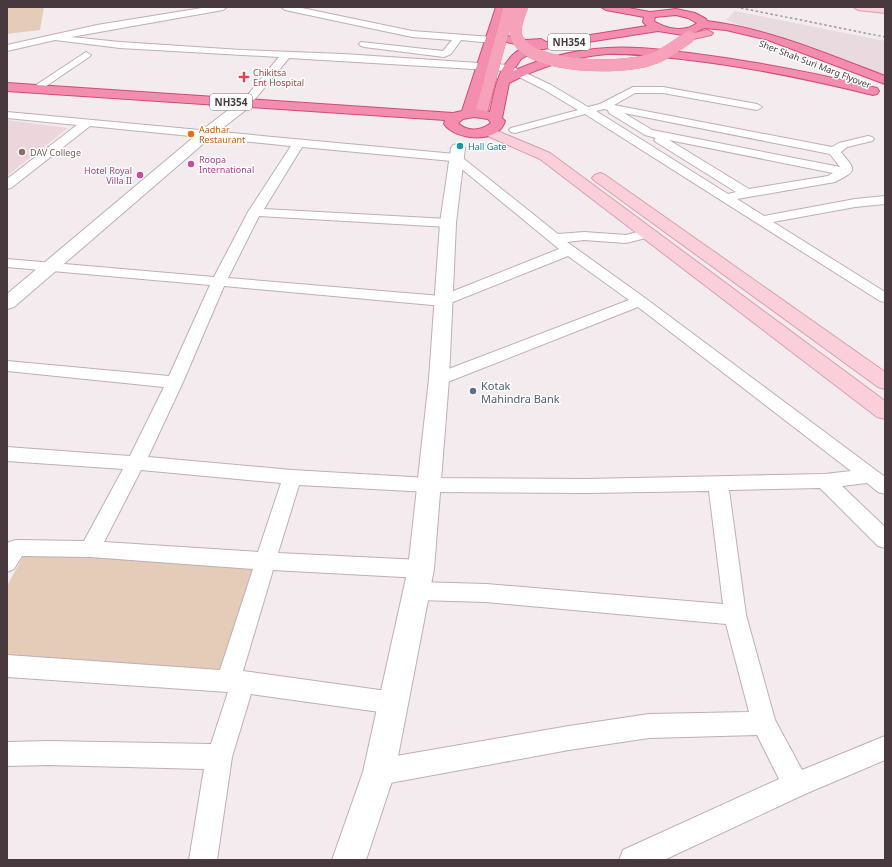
<svg xmlns="http://www.w3.org/2000/svg" width="892" height="867" font-family="'Noto Sans',sans-serif">
<rect width="100%" height="100%" fill="#f4ebee"/>
<path fill="#e8dade" d="M 735,11 L 885,41 L 885,77 L 726,20 Z"/>
<path fill="#ecd6dc" d="M 7,120 L 68,128 L 7,176 Z"/>
<g fill="#e4ccb8">
<path d="M 7,7 L 44,7 L 40,30 L 7,34 Z"/>
<path d="M 25,553 L 256,567 L 224,677 L 7,661 L 7,586 Z"/>
</g>
<g fill="none" stroke-linecap="round" stroke-linejoin="round">
<g stroke="#bfaeb4" stroke-width="2">
<g id="minor">
<path d="M 208,7 L 227,7 L 223,10 L 71,37 L 120,42 L 241,50 L 343,54 L 509,65 L 551,85 L 588,107 L 600,104 L 633,87 L 663,87 L 757,104 L 762,107 L 757,110 L 663,93 L 635,93 L 614,105 L 832,147 L 839,143 L 868,136 L 872,137 L 874,139 L 872,141 L 847,147 L 841,152 C 856,171 858,170 835,182 L 737,199 L 764,216 L 855,199 L 885,196 L 885,204 L 855,207 L 773,222 L 885,292 L 885,302 L 880,301 L 585,114 L 515,133 L 511,132 L 509,130 L 511,128 L 578,110 L 543,89 L 507,71 L 289,58 L 250,105 L 246,106 L 241,103 L 279,57 L 120,48 L 55,40 L 7,51 L 7,45 L 97,25 ZM 604,109 L 608,110 L 609,113 L 645,135 L 656,138 L 654,140 L 656,142 L 736,192 L 728,194 L 596,111 ZM 624,113 L 830,154 L 840,167 L 652,130 ZM 669,140 L 833,173 L 828,176 L 749,189 Z"/>
<path d="M 281,7 L 297,7 L 412,31 L 492,37 L 497,40 L 492,43 L 461,40 L 451,54 L 444,57 L 364,47 L 361,46 L 359,44 L 361,42 L 443,51 L 452,40 L 412,37 L 285,10 Z"/>
<path d="M 86,52 L 91,55 L 89,57 L 39,91 L 35,92 L 30,89 Z"/>
<path d="M 7,112 L 455,154 L 459,155 L 558,234 L 584,232 L 626,235 L 649,229 L 654,230 L 656,233 L 654,236 L 626,243 L 584,240 L 567,242 L 645,298 L 885,477 L 885,494 L 878,492 L 867,483 L 842,486 L 885,527 L 885,548 L 878,546 L 820,488 L 729,490 L 746,615 L 775,720 L 802,770 L 885,736 L 885,760 L 805,794 L 664,860 L 619,860 L 623,850 L 779,779 L 757,735 L 649,738 L 569,750 L 379,785 L 370,781 L 366,772 L 370,763 L 379,759 L 569,726 L 649,714 L 749,712 L 726,624 L 486,602 L 418,600 L 410,597 L 407,591 L 410,585 L 418,582 L 486,584 L 723,604 L 709,491 L 587,493 L 428,492 L 299,485 L 278,553 L 421,560 L 428,563 L 432,569 L 428,575 L 421,578 L 273,570 L 243,671 L 394,692 L 402,695 L 406,703 L 402,711 L 394,714 L 251,694 L 232,757 L 217,860 L 189,860 L 204,769 L 49,765 L 7,766 L 7,742 L 49,741 L 211,744 L 228,692 L 7,677 L 7,655 L 220,670 L 253,569 L 90,557 L 22,556 L 14,569 L 7,572 L 7,545 L 9,542 L 16,540 L 84,541 L 123,469 L 7,461 L 7,447 L 130,456 L 164,387 L 7,371 L 7,361 L 169,376 L 210,285 L 7,267 L 7,259 L 214,277 L 248,212 L 291,146 L 90,126 L 11,188 L 7,189 L 7,179 L 77,125 L 7,118 ZM 302,147 L 452,161 L 559,249 L 441,296 L 228,278 L 259,216 L 448,227 L 453,226 L 455,223 L 453,220 L 448,219 L 264,209 ZM 568,256 L 629,300 L 433,375 L 431,379 L 433,383 L 439,385 L 445,383 L 638,307 L 851,471 L 825,474 L 587,479 L 428,478 L 292,470 L 148,457 L 183,382 L 224,286 L 443,306 ZM 141,470 L 281,483 L 258,552 L 104,542 Z"/>
</g>
</g>
<g stroke="#bfaeb4" stroke-width="2">
<g id="tertiary">
<path d="M 246,99 L 251,100 L 252,103 L 251,106 L 211,137 L 14,307 L 7,309 L 7,294 L 201,131 L 241,100 Z"/>
<path d="M 458,144 L 463,145 L 465,148 L 456,223 L 449,379 L 434,569 L 395,772 L 366,860 L 332,860 L 363,772 L 408,569 L 429,379 L 440,223 L 451,148 L 453,145 Z"/>
</g>
</g>
<g stroke="#d3a1ae" stroke-width="2">
<g id="secondary">
<path d="M 853,7 L 885,7 L 885,13 L 858,10 Z"/>
<path d="M 488,127 L 550,153 L 885,401 L 885,419 L 877,417 L 540,159 L 483,134 L 481,131 L 483,128 Z"/>
<path d="M 600,173 L 605,175 L 885,372 L 885,389 L 878,387 L 595,181 L 592,178 L 595,175 Z"/>
</g>
</g>
<g stroke="#da7392" stroke-width="2">
<g id="primary">
<path d="M 707,30 L 713,33 L 711,35 L 689,40 L 683,37 L 685,35 Z"/>
<path d="M 490,75 L 494,76 L 496,79 L 487,113 L 485,116 L 475,116 L 473,113 L 484,79 L 486,76 Z"/>
</g>
</g>
<g stroke="#d1497b" stroke-width="2">
<path id="trunk" d="M 496,7 L 506,7 L 498,34 L 526,40 L 541,39 L 546,42 L 647,26 L 643,22 L 644,17 L 606,10 L 601,7 L 623,7 L 650,12 L 676,9 L 695,13 L 706,19 L 707,21 C 770,29 827,54 885,76 L 885,84 L 768,40 L 726,30 L 704,28 L 694,33 L 683,35 L 658,31 L 537,50 L 521,59 L 513,71 C 542,58 575,50 607,48 C 634,46 662,50 689,53 C 753,61 815,73 877,88 L 879,91 L 877,94 L 873,95 C 812,80 751,67 689,60 C 662,57 634,53 607,54 C 573,57 539,67 509,83 L 502,118 L 505,121 C 499,144 456,141 444,124 L 445,120 L 7,91 L 7,83 L 453,113 L 462,111 ZM 676,15 L 688,18 L 697,23 C 685,33 666,29 654,21 L 655,17 ZM 496,40 L 526,46 C 499,59 496,85 490,112 L 476,109 ZM 474,117 L 488,119 L 491,123 C 481,131 467,132 458,123 L 463,119 Z"/>
</g>
<use href="#minor" fill="#fff" fill-rule="evenodd"/>
<use href="#tertiary" fill="#fff" fill-rule="evenodd"/>
<use href="#secondary" fill="#facfda" fill-rule="evenodd"/>
<use href="#primary" fill="#f6a2ba" fill-rule="evenodd"/>
<use href="#trunk" fill="#f48eae" fill-rule="evenodd"/>
<path stroke="#999" stroke-width="1.5" stroke-dasharray="2.5 2.5" stroke-linecap="butt" d="M 736,7 L 885,37"/>
<g stroke="#da7392" stroke-width="12" stroke-linecap="butt">
<g id="primary-bridge">
<path d="M 522,7 C 519,16 512,30 518,40 C 535,69 620,69 649,60 C 664,56 677,45 689,37"/>
<path d="M 490,79 L 509,9"/>
</g>
</g>
<use href="#primary-bridge" stroke="#f6a2ba" stroke-width="12"/>
</g>
<path fill="#e0444e" stroke="#fff" stroke-width="1.5" d="M242 71h4v4h4v4h-4v4h-4v-4h-4v-4h4z"/>
<circle fill="#e8710a" stroke="#fff" stroke-width="1.5" cx="191" cy="134" r="4"/>
<circle fill="#0f9aa8" stroke="#fff" stroke-width="1.5" cx="460" cy="146" r="4"/>
<circle fill="#8d6e63" stroke="#fff" stroke-width="1.5" cx="22" cy="152" r="4"/>
<g fill="#d1479c" stroke="#fff" stroke-width="1.5">
<circle cx="191" cy="164" r="4"/>
<circle cx="140" cy="175" r="4"/>
</g>
<circle fill="#5c6f8a" stroke="#fff" stroke-width="1.5" cx="473" cy="391" r="4"/>
<g text-anchor="middle" dominant-baseline="central" stroke-width="3" stroke-linejoin="round" paint-order="stroke">
<g font-size="9" fill="#48393f" stroke="#fff">
<text transform="translate(815 64) rotate(21)">Sher Shah Suri Marg Flyover</text>
</g>
<g font-size="9" fill="#be3a42" stroke="#fff" text-anchor="start">
<text x="253" y="72">Chikitsa<tspan x="253" dy="10">Ent Hospital</tspan></text>
</g>
<g font-size="9" fill="#c56008" stroke="#fff" text-anchor="start">
<text x="199" y="129">Aadhar<tspan x="199" dy="10">Restaurant</tspan></text>
</g>
<g font-size="9" fill="#0d838f" stroke="#fff" text-anchor="start">
<text x="468" y="146">Hall Gate</text>
</g>
<g font-size="9" fill="#785e54" stroke="#fff" text-anchor="start">
<text x="30" y="152">DAV College</text>
</g>
<g font-size="9" fill="#b23c85" stroke="#fff" text-anchor="start">
<text x="199" y="159">Roopa<tspan x="199" dy="10">International</tspan></text>
<text x="132" y="170" text-anchor="end">Hotel Royal<tspan x="132" dy="10">Villa II</tspan></text>
</g>
<g fill="#fff" stroke="#7f7479" stroke-width="1">
<rect x="548" y="34" width="42" height="16" rx="3"/>
<rect x="210" y="94" width="42" height="16" rx="3"/>
</g>
<g font-size="10" font-weight="bold" fill="#48393f">
<text x="569" y="42">NH354</text>
<text x="231" y="102">NH354</text>
</g>
<g font-size="11" fill="#4e5e75" stroke="#fff" text-anchor="start">
<text x="481" y="385">Kotak<tspan x="481" dy="13">Mahindra Bank</tspan></text>
</g>
</g>
<rect width="892" height="867" fill="none" stroke="#48393f" stroke-width="16"/>
</svg>
